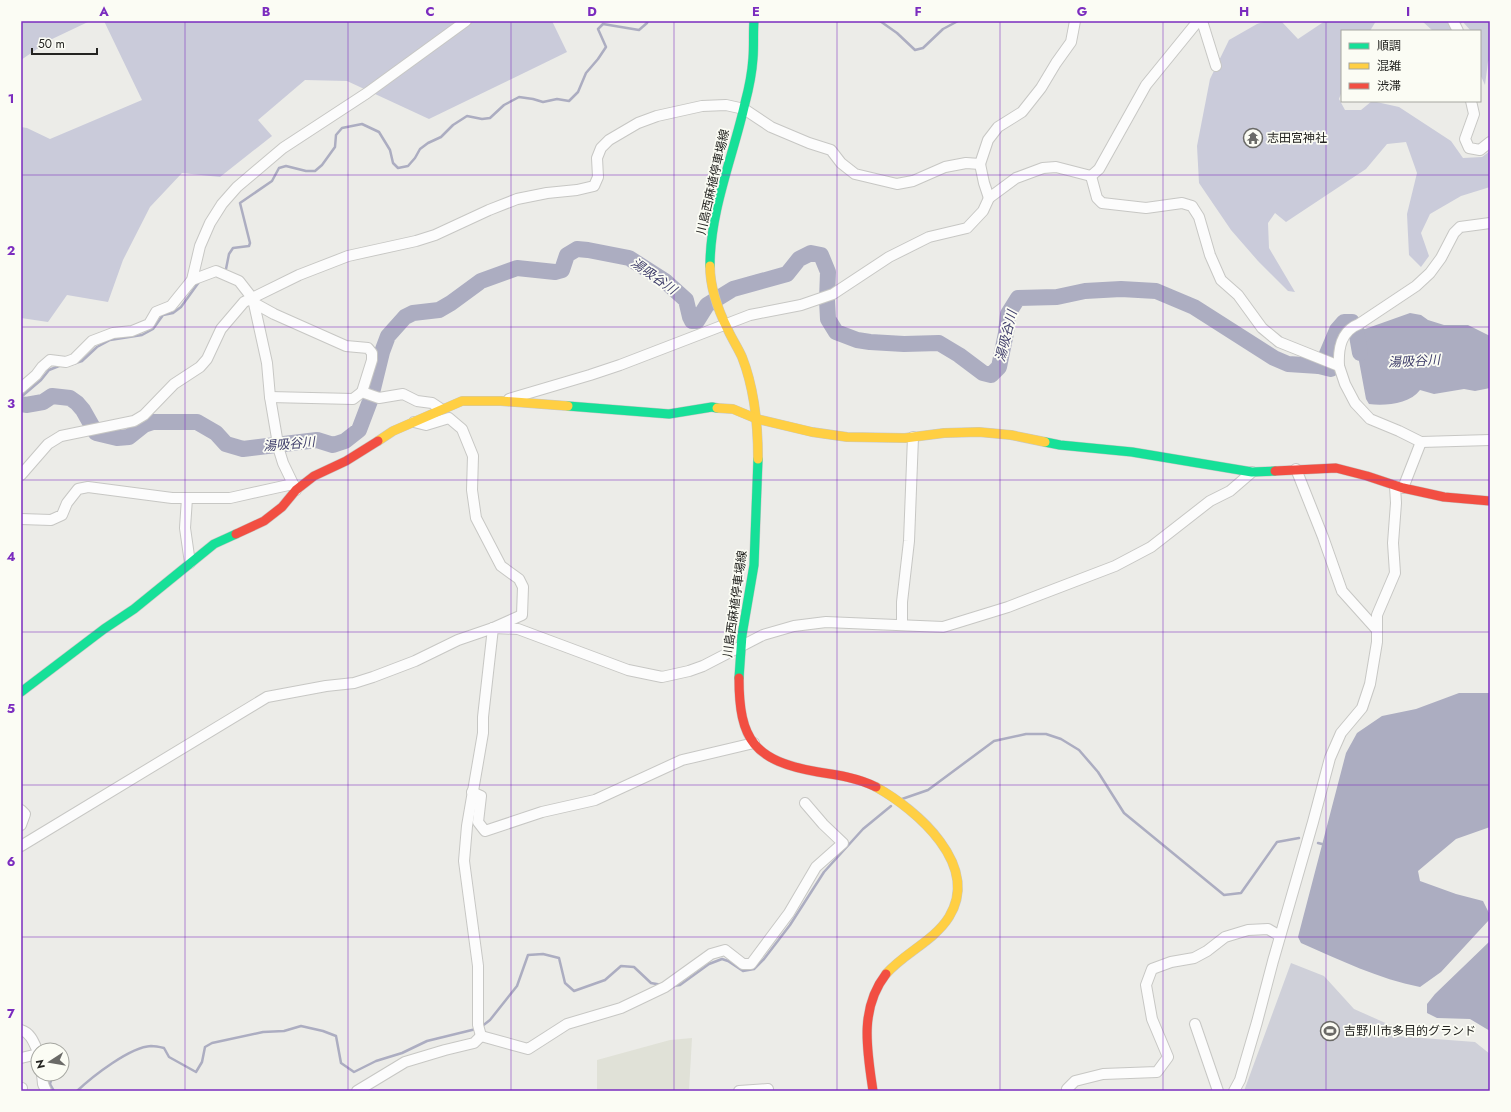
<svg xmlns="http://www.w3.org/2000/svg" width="1511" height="1112" font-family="Jost,'Noto Sans JP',sans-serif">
<rect width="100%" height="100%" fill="#ecece8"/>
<path fill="#e0e1d7" d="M 692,1038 L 689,1090 L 597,1091 L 597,1060 L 670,1040 Z"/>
<path fill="#cfd0d9" d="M 1291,963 L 1324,976 L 1354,1009 L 1390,1025 L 1396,1036 L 1475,1042 L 1490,1054 L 1490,1091 L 1244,1091 Z"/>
<g fill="#cacbda">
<path d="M 21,21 L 90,21 L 50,40 L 21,60 Z"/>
<path d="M 104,21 L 552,21 L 567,52 L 429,119 L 347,81 L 305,80 L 258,120 L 272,136 L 220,177 L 182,173 L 150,207 L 123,260 L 108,302 L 67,295 L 48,322 L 21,318 L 21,127 L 27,128 L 50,139 L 142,100 Z"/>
<path d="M 1267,21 L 1281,21 L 1298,39 L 1325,21 L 1376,21 L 1370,31 L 1342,31 L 1342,91 L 1339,99 L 1345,110 L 1361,110 L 1372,101 L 1399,107 L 1451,141 L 1463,158 L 1482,157 L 1490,151 L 1490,187 L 1461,196 L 1430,214 L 1421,233 L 1429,256 L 1421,267 L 1409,255 L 1407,214 L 1417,173 L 1406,142 L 1387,144 L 1366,169 L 1286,222 L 1275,213 L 1268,223 L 1269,248 L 1295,292 L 1288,291 L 1258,261 L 1231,230 L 1199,183 L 1197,146 L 1210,79 L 1229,40 L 1257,24 Z"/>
<path d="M 1422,21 L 1490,21 L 1490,59 L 1488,62 L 1485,85 L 1480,74 L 1480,31 L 1471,31 L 1463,22 L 1451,31 L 1433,31 Z"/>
</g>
<g fill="#acadc1">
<path d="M 1410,313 L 1421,315 L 1428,320 L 1444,325 L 1468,325 L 1490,336 L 1490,388 L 1475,391 L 1464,389 L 1434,394 L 1420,390 C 1410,404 1385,406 1369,404 L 1366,399 L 1354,334 L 1361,328 L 1365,329 Z"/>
<path d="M 1459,693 L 1490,693 L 1490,827 L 1456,839 L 1418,871 L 1420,881 L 1456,894 L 1483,901 L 1490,915 L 1489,920 L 1441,972 L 1420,987 C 1379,979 1340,960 1301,943 L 1298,937 L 1346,753 L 1357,733 L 1382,716 L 1416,709 Z"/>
<path d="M 1490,941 L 1490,1031 L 1470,1019 L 1437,1018 L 1427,1013 L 1427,1004 L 1435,994 Z"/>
</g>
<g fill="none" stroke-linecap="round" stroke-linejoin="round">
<g stroke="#acadc1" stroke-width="2.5">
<path d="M 880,21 L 897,33 L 915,50 L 923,48 L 943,29 L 958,21"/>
<path d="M 226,269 L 229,254 L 233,248 L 249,246 L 250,243 L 240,203 L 272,181 L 279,168 L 286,166 L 306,171 L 315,171 L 322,165 L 335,147 L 336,135 L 342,128 L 362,124 L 379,132 L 390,150 L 393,163 L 398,168 L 408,166 L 415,158 L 420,149 L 428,143 L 441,137 L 453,125 L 467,116 L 482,119 L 490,118 L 504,105 L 519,97 L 533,99 L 543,102 L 557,99 L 569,101 L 578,92 L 586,73 L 598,59 L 606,47 L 598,29 L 603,24 L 639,30 L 647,23 L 648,21"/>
<path d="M 66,366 L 82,361 L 97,347 L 110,340 L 142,335 L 153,329 L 163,315 L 173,313 L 181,307 L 199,282"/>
<path d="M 21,397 L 41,380 L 49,370 L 59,366"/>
<path d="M 902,799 L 928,790 L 994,741 L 1026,734 L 1046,734 L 1061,739 L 1079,750 L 1098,772 L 1124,813 L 1224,895 L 1241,893 L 1277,842 L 1299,838"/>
<path d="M 1318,843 L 1322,844"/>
<path d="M 673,986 L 680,985 L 709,964 L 722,959 L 728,961 L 743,971 L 754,969 L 764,959 L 790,925 L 824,872 L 863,829 L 891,806"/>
<path d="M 481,1027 L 490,1020 L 517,986 L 528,955 L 543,954 L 559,958 L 565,983 L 574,991 L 605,980 L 621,966 L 634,967 L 651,983 L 662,985"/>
<path d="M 53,1074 L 50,1084 L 54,1091"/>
<path d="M 77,1091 C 93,1076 130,1047 151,1046 C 155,1046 160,1047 164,1048 L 169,1057 L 196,1072 L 202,1062 L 205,1047 L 212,1043 L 263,1032 L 284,1031 L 301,1026 L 323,1031 L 336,1036 L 341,1063 L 354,1072 L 376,1061 L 402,1053 L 427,1041 L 476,1029"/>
</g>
<g stroke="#acadc1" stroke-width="16">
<path d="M 1319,366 L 1326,356 L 1337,330 L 1344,322 L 1352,322 L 1356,330 L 1360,353"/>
<path d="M 21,404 L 26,405 L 43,402 L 52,396 L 70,398 L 77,403 L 83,410 L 96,433 L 117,438 L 129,437 L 144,425 L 153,422 L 197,422 L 216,433 L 226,444 L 243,449 L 317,440 L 333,445 L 345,441 L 359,430 L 370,401 L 382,352 L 388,336 L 405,317 L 413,313 L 439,310 L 451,303 L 481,281 L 517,268 L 555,272 L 562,270 L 567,255 L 577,249 L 588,250 L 629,258 L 665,281 L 686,300 L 690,317 L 692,321 L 697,321 L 707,305 L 733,289 L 787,274 L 799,259 L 811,253 L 821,255 L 828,272 L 827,300 L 828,319 L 836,332 L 857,340 L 870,342 L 904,344 L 939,343 L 959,355 L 983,373 L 991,375 L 999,367 L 1006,333 L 1008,314 L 1018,298 L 1057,297 L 1085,291 L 1121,289 L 1156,291 L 1194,307 L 1274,358 L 1288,364 L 1319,366 L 1331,369"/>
</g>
<g stroke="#c7c7c4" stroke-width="12">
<g id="street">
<path d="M 1202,21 L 1216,66"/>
<path d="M 1453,21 L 1458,31"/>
<path d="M 1471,101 L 1474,114 L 1465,139 L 1469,148 L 1480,150 L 1490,142"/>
<path d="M 980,164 L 988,140 L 998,127 L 1022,112 L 1041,88 L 1056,63 L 1071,42 L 1075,21"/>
<path d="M 1091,176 L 1097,198 L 1102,203 L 1146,208 L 1182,203 L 1192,206 L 1199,217 L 1210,255 L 1221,280 L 1238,295 L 1262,328 L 1279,342 L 1339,366 L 1345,384 L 1355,403 L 1370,419 L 1399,431 L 1421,442 L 1490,440"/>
<path d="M 1091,176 L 1099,169 L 1146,85 L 1198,21"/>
<path d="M 192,280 L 216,271 L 239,281 L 253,299 L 267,363 L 270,397 L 279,450 L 283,463 L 296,490"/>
<path d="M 254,303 L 274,314 L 346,346 L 368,348 L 372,353 L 372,360 L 362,392"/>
<path d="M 1339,366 C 1338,348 1341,331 1359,324 L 1416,286 L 1430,273 L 1441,258 L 1454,233 L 1460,227 L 1490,223"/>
<path d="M 21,388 L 36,375 L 42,367 L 50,360 L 66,362 L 74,359 L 92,341 L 113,333 L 132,331 L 149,324 L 156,312 L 171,306 L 192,280 L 200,246 L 210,223 L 222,204 L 237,187 L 283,148 L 367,93 L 466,21"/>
<path d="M 270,397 L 353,399 L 362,392 L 379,398 L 403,394 L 417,401 L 432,403 L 441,409"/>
<path d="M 509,399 L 590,375 L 620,365 L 750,315 L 801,305 L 833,294 L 889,257 L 929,237 L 967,228 L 983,211 L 989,198 L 1016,178 L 1043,168 L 1056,167 L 1091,176"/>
<path d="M 1296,469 L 1323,537 L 1342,591 L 1377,630"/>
<path d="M 21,475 L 48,444 L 61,436 L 134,421 L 144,415 L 174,384 L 200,367 L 207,359 L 221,329 L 244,302 L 299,275 L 348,256 L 416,241 L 435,235 L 489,210 L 517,199 L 547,193 L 577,190 L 594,186 L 598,177 L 597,158 L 601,148 L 609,140 L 638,123 L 657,116 L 702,106 L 726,105 L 744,109 L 771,127 L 809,143 L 831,150 L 841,163 L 855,174 L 897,184 L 913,181 L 945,167 L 966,163 L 980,164 L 984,183 L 989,198"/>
<path d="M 1403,488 L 1421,442"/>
<path d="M 187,498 L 185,528 L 190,563"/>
<path d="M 21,519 L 51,520 L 62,515 L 67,503 L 78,489 L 88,487 L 172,498 L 230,498 L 293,484"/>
<path d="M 902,624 L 902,602 L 909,541 L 913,437"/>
<path d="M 493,628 L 518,629 L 628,670 L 662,677 L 689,671 L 703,666 L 763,635 L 794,626 L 826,622 L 943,627 L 1008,607 L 1115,566 L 1151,547 L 1210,501 L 1230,491 L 1252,472"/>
<path d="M 472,792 L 481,796 L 478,822 L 485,831 L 542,812 L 595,800 L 682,760 L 754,743"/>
<path d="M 21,810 L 25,814 L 21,825"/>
<path d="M 21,846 L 267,697 L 326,686 L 354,683 L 373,677 L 415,661 L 458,640 L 493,628 L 522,615 L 523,587 L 519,579 L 501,566 L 476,518 L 472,490 L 473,456 L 462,429 L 449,418 L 426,425 L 414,422"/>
<path d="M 1195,1024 L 1218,1091"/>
<path d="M 21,1030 C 31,1033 34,1043 38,1052"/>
<path d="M 481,1036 L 528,1049 L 567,1024 L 621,1008 L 665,987 L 711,954 L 725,950 L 743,964 L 751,964 L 789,913 L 816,867 L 843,843 L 823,824 L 805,803"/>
<path d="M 481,1036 L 478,1025 L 478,966 L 464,861 L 467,826 L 483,733 L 483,717 L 493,628"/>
<path d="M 21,1058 L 38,1054"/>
<path d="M 42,1074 L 43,1084 L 46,1091"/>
<path d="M 21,1088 L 22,1088"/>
<path d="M 357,1091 L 405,1062 L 445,1050 L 474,1043 L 481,1036"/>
<path d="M 739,1091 L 768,1089"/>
<path d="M 1068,1091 L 1067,1089 L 1075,1081 L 1103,1074 L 1157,1072 L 1168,1057 L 1152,1019 L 1146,985 L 1152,969 L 1171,962 L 1194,958 L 1207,951 L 1225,937 L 1248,930 L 1268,929 L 1280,936"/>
<path d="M 1234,1091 L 1240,1080 L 1257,1022 L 1273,961 L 1313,822 L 1330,758 L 1341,733 L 1362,708 L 1370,684 L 1377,642 L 1377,615 L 1395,573 L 1393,543 L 1396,503 L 1395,486"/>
</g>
</g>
<g stroke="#c7c7c4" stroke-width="10">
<g id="fast">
<path d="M 710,266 C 710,210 733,157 745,103 C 749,88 752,73 753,58 C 754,45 753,33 754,21"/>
<path d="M 568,406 L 669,414 L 712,407 L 717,408"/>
<path d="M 1045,442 L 1060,445 L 1132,452 L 1252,472 L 1275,471"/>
<path d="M 739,678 L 742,635 L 754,565 L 758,459"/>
<path d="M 21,692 L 104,629 L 134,609 L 214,544 L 236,534"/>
</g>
</g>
<g stroke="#c7c7c4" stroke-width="10">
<g id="slow">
<path d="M 710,266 C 710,288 718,310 728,330 C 732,339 738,348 742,357 C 755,390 758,424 758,459"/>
<path d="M 717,408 L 733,409 L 757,419 L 812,432 L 847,437 L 905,438 L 944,433 L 979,432 L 1011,435 L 1045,442"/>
<path d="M 378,441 L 393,431 L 462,401 L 501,401 L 568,406"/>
<path d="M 876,787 C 917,810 981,865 949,917 C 934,941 904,953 886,974"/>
</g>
</g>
<g stroke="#c7c7c4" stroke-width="10">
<g id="jam">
<path d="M 1275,471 L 1336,468 L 1367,476 L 1403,488 L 1444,497 L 1490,501"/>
<path d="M 236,534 L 264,521 L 282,507 L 296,490 L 314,476 L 346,461 L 378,441"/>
<path d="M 739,678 C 739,740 754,761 818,772 C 838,775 858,778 876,787"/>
<path d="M 873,1091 C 867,1050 859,1009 886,974"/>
</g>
</g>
<use href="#street" stroke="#fcfcfc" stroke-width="10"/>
<use href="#fast" stroke="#16e098" stroke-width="9"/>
<use href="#slow" stroke="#ffcf43" stroke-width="9"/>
<use href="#jam" stroke="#f24e42" stroke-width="9"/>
</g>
<path fill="none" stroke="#7b2cbf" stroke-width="1" stroke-opacity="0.55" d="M 185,21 L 185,1091M 348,21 L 348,1091M 511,21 L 511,1091M 674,21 L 674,1091M 837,21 L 837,1091M 1000,21 L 1000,1091M 1163,21 L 1163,1091M 1326,21 L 1326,1091M 21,175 L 1490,175M 21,327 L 1490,327M 21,480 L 1490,480M 21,632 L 1490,632M 21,785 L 1490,785M 21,937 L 1490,937"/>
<defs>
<g id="temple-ring" transform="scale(1)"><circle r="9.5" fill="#fbfcf4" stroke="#6a6a67" stroke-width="1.5"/><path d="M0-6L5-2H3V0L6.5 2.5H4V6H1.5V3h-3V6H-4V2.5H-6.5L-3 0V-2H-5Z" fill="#6a6a67"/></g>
<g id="stadium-ring" transform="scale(1)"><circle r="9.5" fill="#fbfcf4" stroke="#6a6a67" stroke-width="1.5"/><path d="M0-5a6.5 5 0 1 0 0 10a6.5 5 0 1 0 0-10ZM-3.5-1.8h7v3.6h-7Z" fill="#6a6a67"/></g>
</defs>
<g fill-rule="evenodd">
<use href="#temple-ring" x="1253" y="138"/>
<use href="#stadium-ring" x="1330" y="1031"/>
</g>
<g text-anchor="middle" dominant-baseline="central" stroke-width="3.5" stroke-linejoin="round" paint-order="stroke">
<g font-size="12" fill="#242421" stroke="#fbfcf4" text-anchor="start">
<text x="1267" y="138">志田宮神社</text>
<text x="1344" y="1031">吉野川市多目的グランド</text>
</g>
<g font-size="12" fill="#242421" stroke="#fbfcf4">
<text transform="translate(713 182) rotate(-77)">川島西麻植停車場線</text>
<text transform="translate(735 604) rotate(-82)">川島西麻植停車場線</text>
</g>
<g font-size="13" font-style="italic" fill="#403f6b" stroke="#fbfcf4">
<text transform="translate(654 276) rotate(35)">湯吸谷川</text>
<text transform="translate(1006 336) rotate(-76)">湯吸谷川</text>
<text transform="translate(1414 361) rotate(-3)">湯吸谷川</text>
<text transform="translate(289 444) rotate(-5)">湯吸谷川</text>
</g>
</g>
<rect width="1511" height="1112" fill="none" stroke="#fbfcf4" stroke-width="44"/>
<rect x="1341" y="30" width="140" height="72" fill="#fbfcf4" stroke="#a5a6a0"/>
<rect x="1349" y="43" width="20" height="6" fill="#16e098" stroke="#a5a6a0"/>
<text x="1377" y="50" font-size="12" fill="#242421">順調</text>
<rect x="1349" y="63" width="20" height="6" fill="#ffcf43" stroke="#a5a6a0"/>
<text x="1377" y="70" font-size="12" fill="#242421">混雑</text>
<rect x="1349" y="83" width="20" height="6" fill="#f24e42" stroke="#a5a6a0"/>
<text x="1377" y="90" font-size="12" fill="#242421">渋滞</text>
<g transform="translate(50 1062) rotate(258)"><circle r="19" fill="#fbfcf4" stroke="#a5a6a0"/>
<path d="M0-3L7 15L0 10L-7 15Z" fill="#6a6a67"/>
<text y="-6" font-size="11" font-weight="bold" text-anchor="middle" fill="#242421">N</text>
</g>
<path d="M32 48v6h65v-6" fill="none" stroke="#242421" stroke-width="2"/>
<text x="38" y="48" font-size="12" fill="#242421" stroke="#fbfcf4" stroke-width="3" paint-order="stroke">50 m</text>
<rect x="22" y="22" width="1467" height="1068" fill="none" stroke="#7b2cbf" stroke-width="1.5"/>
<g font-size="13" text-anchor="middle" font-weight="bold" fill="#7b2cbf">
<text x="104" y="16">A</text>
<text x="266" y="16">B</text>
<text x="430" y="16">C</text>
<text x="592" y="16">D</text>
<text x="756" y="16">E</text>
<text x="918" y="16">F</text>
<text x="1082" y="16">G</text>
<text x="1244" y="16">H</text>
<text x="1408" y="16">I</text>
<text x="11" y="103">1</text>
<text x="11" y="255">2</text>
<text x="11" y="408">3</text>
<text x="11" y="561">4</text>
<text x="11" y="713">5</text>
<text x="11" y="866">6</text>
<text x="11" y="1018">7</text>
</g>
</svg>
